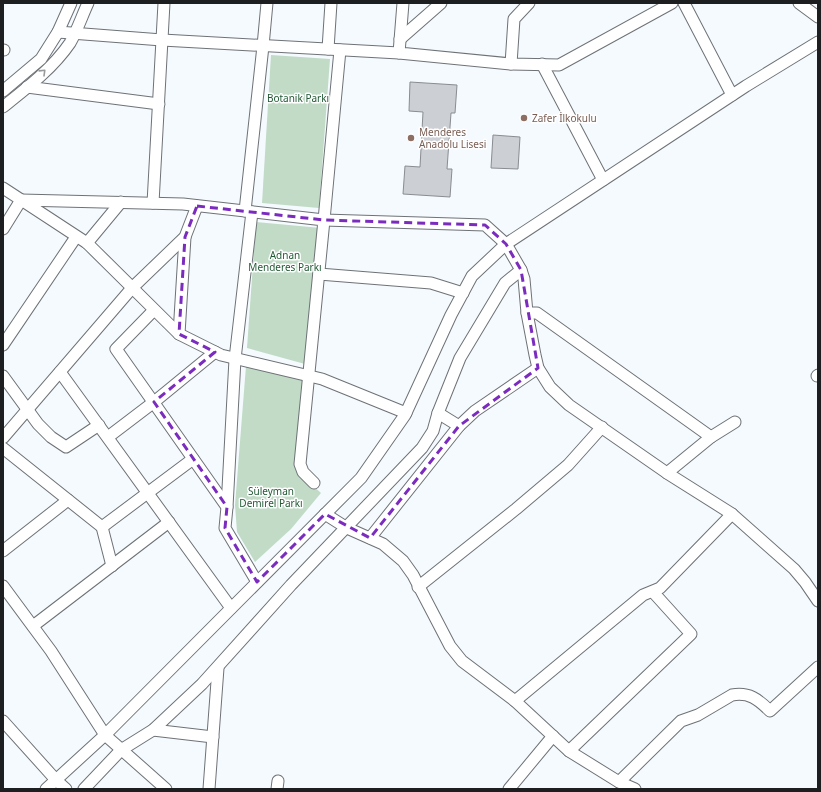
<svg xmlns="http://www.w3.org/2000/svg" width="821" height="792" font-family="'Noto Sans',sans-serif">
<rect width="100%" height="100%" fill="#f5fafe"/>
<g fill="#c1dbc7">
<path d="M 271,55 L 330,59 L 319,208 L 262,203 Z"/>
<path d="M 256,222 L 321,228 L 305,364 L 247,348 Z"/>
<path d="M 246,366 L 305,381 L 295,469 L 321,493 L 291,529 L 255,562 L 237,532 L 235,505 Z"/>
</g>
<g fill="#ccd0d4" stroke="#898d91">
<path d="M 410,82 L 457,85 L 455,113 L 451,113 L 447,169 L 452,169 L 450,197 L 403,194 L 405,166 L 420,167 L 423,112 L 409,111 Z"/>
<path d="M 493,135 L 520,137 L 518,169 L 491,168 Z"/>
</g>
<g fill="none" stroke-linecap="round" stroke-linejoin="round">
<g stroke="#6e7276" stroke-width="13">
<g id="minor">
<path d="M 403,3 L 399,53 L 511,64"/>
<path d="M 529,3 L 514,19 L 511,64 L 559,65 L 672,3"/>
<path d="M 684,3 L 732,95"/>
<path d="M 799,3 L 818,17"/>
<path d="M 58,32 L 162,40 L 399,53"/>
<path d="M 400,39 L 441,3"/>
<path d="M 328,49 L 331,3"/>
<path d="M 3,50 L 4,50"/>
<path d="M 340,50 L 324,220 L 485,225 L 506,244 L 521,270 L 524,279 L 527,313 L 535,355 L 538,368 L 550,387 L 569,405 L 667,473 L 732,514 L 794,569 L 805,582 L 818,601"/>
<path d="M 542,64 L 603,180"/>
<path d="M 27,87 L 159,104"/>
<path d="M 3,91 L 41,59 L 58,32 L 71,3"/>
<path d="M 3,107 C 27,88 53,68 70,43 C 77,31 82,16 88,3"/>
<path d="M 3,188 L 87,243 L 179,334 L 221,355 L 322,379 L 406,413"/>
<path d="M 153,203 L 164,3"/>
<path d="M 245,211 L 263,46 L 267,3"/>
<path d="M 3,229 L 21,200 L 183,204 L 324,220 L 300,464 L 303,472 L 314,483"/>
<path d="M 87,243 L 121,202"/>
<path d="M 319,274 L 431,283 L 463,293"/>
<path d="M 154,310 L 116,349 L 227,507 L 225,528 L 257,582"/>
<path d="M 527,313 L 537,313 L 711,437"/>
<path d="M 179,334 L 185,237"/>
<path d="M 3,345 L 76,237"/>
<path d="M 60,372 L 231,608"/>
<path d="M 3,376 L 38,424 L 51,437 L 66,447 L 99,425"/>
<path d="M 817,376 L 818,375"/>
<path d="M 438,413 L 459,426"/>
<path d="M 108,437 L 154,402 L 215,352"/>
<path d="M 3,438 L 132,288 L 185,237 L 197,206"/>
<path d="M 3,448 L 102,527 L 112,566"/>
<path d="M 667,473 L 711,437 L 735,422"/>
<path d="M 227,507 L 235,359 L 252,212"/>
<path d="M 325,514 L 347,528 L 383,544 L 403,561 L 413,575 L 450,646 L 462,661 L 515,701 L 569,751 L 619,782 L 635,789"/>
<path d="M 102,527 L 193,459"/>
<path d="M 370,538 L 459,426 L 475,411 L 538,368"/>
<path d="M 3,551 L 68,500"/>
<path d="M 3,586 L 51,651 L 105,735 L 166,789"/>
<path d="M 418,587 L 516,509 L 568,465 L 602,427"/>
<path d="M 33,626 L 169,522"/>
<path d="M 515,701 L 643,595 L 660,588 L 732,514"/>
<path d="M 3,721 L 56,780 L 66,789"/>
<path d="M 153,730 L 213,737"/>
<path d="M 569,751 L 691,634 L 653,592"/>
<path d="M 619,782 L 681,721 L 698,715 L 732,695 C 749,692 758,699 770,711 L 818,667"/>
<path d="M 46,789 L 105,735 L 361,478 L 405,415 L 451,315 L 472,276 L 506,244 L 746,86 L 818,42"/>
<path d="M 84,789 L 121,750 L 153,730 L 202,684 L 291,585 L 422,448 L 433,431 L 438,413 L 460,358 L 505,283 L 521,270"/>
<path d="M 209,789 L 218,668"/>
<path d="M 277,789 L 278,781"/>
<path d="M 509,789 L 553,736"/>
</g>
</g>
<use href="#minor" stroke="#fff" stroke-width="11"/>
</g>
<defs><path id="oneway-chevron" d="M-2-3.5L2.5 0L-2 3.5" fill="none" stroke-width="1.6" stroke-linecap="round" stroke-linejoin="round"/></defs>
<use stroke="#999a9b" href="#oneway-chevron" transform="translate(43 72) rotate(-44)"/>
<path fill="none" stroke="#7b2cbf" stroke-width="3" stroke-dasharray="8 5" stroke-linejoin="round" d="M 197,206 L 324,220 L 485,225 L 506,244 L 521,270 L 538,368 L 459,426 L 370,538 L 325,514 L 257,582 L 225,528 L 227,507 L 154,402 L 215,352 L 179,334 L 185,237 Z"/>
<g fill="#8d6e63" stroke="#fff" stroke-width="1.5">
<circle cx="524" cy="118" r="4"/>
<circle cx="411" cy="138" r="4"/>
</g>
<g text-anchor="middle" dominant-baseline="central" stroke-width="3" stroke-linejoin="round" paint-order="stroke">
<g font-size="10" fill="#205934" stroke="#fff">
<text x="298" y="98">Botanik Parkı</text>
<text x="285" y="255">Adnan<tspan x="285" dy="12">Menderes Parkı</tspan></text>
<text x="271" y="491">Süleyman<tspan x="271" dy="12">Demirel Parkı</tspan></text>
</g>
<g font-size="10" fill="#785e54" stroke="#fff" text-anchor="start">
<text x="532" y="118">Zafer İlkokulu</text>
<text x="419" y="132">Menderes<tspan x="419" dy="12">Anadolu Lisesi</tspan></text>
</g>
</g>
<rect width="821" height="792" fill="none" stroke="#1c1e20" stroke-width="8"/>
</svg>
